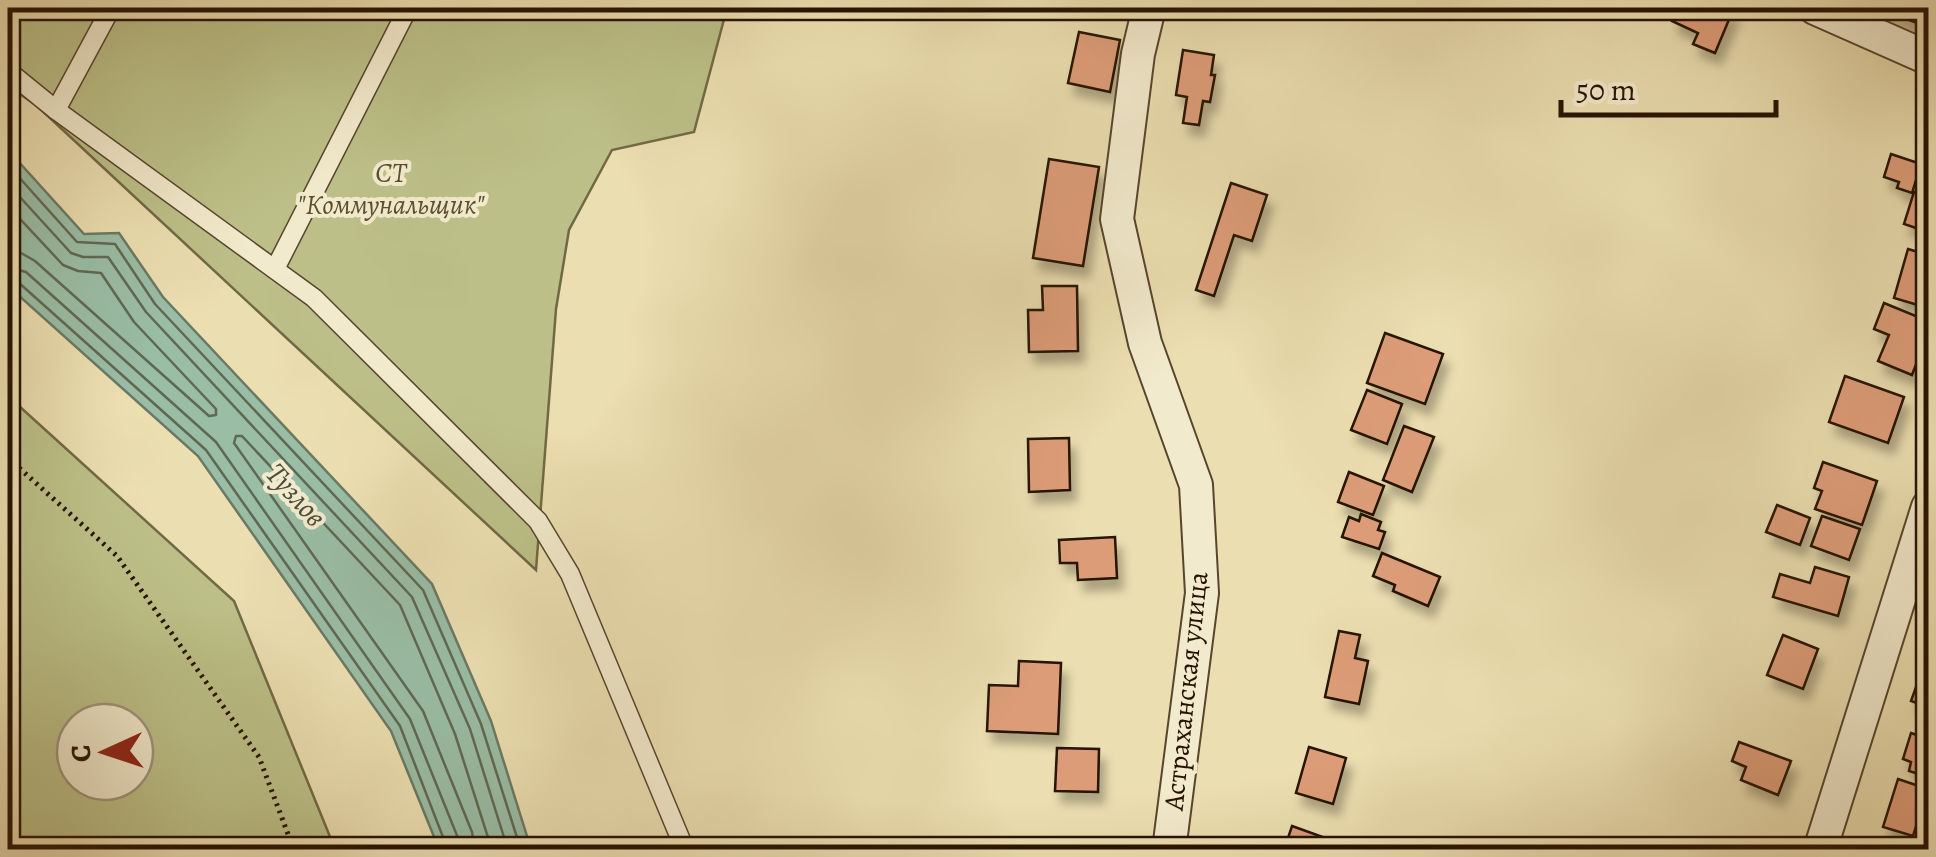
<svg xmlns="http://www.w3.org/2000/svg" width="1936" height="857" font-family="Alegreya,serif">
<defs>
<filter id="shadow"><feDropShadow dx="6" dy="11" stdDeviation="5" flood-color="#0004"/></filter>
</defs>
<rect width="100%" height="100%" fill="#ebdeb0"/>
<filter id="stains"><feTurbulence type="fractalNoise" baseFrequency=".002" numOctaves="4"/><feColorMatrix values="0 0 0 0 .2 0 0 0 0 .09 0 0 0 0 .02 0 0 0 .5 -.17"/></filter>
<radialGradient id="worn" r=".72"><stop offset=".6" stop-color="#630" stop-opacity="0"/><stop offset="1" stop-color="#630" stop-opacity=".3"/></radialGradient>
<g fill="#bcc088" stroke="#716945" stroke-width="2.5" fill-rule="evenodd">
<path d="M 8,8 L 727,8 L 694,132 L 612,150 L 569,230 L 556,309 L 536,570 L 36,105 L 8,86 Z"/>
<path d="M 8,396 L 234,601 L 335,849 L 8,849 ZM 75,722 L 135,722 L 135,782 L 75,782 Z"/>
</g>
<path fill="#99bda5" stroke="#6b7964" stroke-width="2.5" d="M 8,150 L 84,234 L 119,233 L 163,297 L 432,584 L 491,721 L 531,849 L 439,849 L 391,731 L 198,456 L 8,286 Z"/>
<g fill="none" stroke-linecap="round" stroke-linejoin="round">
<g stroke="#606854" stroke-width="2.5">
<path d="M 8,165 L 77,242 L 115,244 L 155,304 L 423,590 L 481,724 L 521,850"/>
<path d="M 8,184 L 71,253 L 83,257 L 108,257 L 146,312 L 412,597 L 470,729 L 508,850"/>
<path d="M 8,206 L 63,265 L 78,271 L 101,273 L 134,322 L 216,409 L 216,415 L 209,416 L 35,261 L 21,253 L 8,252"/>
<path d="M 8,267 L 26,272 L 216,442 L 410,719 L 458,838 L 460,850"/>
<path d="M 8,279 L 18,282 L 206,450 L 400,726 L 448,850"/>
<path d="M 475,850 L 472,832 L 423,711 L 234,443 L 236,436 L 242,436 L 400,605 L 455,734 L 492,850"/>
</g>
</g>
<g fill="#dc9c78" stroke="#261202" stroke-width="2.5" filter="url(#shadow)">
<path d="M 1677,8 L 1733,10 L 1715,53 L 1693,44 L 1698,33 L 1672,21 Z"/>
<path d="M 1876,8 L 1928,8 L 1928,27 Z"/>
<path d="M 1079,32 L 1120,40 L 1110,92 L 1068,83 Z"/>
<path d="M 1183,50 L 1214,55 L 1211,75 L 1215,75 L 1210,102 L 1203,101 L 1199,125 L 1183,123 L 1187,97 L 1176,95 Z"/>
<path d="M 1891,154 L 1921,164 L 1912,193 L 1897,188 L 1899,182 L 1884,177 Z"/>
<path d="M 1049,159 L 1099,167 L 1083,266 L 1033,258 Z"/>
<path d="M 1231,183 L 1267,195 L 1252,241 L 1234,235 L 1214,296 L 1196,290 Z"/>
<path d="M 1914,192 L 1928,197 L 1928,232 L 1904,224 Z"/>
<path d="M 1908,249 L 1928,255 L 1928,308 L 1894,298 Z"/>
<path d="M 1042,286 L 1077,286 L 1078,351 L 1029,352 L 1028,310 L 1043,310 Z"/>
<path d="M 1884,303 L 1928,321 L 1928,333 L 1912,375 L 1878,361 L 1889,335 L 1874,329 Z"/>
<path d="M 1385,333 L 1443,354 L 1425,404 L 1367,383 Z"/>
<path d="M 1845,376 L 1904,397 L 1888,443 L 1829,422 Z"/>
<path d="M 1367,390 L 1402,404 L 1387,444 L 1351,430 Z"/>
<path d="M 1404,426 L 1434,437 L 1412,492 L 1383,480 Z"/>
<path d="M 1069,438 L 1070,490 L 1029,492 L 1028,439 Z"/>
<path d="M 1823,462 L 1877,481 L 1862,525 L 1815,509 L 1822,491 L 1814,488 Z"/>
<path d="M 1349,472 L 1384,486 L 1373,515 L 1338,502 Z"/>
<path d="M 1777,505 L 1810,518 L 1800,545 L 1766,532 Z"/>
<path d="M 1361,514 L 1381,522 L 1378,530 L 1385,532 L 1379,549 L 1342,537 L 1349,517 L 1359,521 Z"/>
<path d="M 1822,516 L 1860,529 L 1849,560 L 1811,546 Z"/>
<path d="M 1115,537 L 1117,578 L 1078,580 L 1077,563 L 1060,563 L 1059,540 Z"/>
<path d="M 1382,553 L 1440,577 L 1428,606 L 1393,591 L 1395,585 L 1373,576 Z"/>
<path d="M 1815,567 L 1849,577 L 1838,616 L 1773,597 L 1780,574 L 1810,583 Z"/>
<path d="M 1339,631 L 1360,635 L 1355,658 L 1368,661 L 1359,704 L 1325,697 Z"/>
<path d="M 1783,635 L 1818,649 L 1803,689 L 1767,675 Z"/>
<path d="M 1019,661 L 1061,663 L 1058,734 L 987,731 L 989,685 L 1018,686 Z"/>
<path d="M 1925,662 L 1928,663 L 1928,707 L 1911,701 Z"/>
<path d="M 1911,733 L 1928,739 L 1928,777 L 1909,771 L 1911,762 L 1903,759 Z"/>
<path d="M 1739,742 L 1791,761 L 1778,795 L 1741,780 L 1746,767 L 1732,761 Z"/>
<path d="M 1309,747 L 1346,758 L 1333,804 L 1296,793 Z"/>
<path d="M 1057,748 L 1099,749 L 1098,792 L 1055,791 Z"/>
<path d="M 1898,779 L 1928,789 L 1913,836 L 1883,827 Z"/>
<path d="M 1292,826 L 1331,840 L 1328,850 L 1284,850 Z"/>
<path d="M 1927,831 L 1928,850 L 1885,850 L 1889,838 L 1922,848 Z"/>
</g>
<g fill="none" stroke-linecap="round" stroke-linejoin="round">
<g stroke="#57452e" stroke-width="21">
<g id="service">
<path d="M 8,71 L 56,110 L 314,298 L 538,521 L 570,574 L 685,850"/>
<path d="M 56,110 L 111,8"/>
<path d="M 275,269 L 408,8"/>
</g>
</g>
<g stroke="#57452e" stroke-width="36">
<g id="minor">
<path d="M 1149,8 L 1138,54 L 1117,219 L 1145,343 L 1196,485 L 1202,593 L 1169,850"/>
<path d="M 1815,8 L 1928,58"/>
<path d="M 1820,850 L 1928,507"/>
</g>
</g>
<path stroke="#261202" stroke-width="5" stroke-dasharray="2.5 5" stroke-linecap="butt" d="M 8,458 L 117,556 L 259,757 L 294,850"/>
<use href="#service" stroke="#f2eacc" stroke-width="18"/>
<use href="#minor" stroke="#f2eacc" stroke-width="32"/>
</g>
<g text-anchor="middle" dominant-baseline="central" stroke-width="8" stroke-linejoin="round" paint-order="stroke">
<g font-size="28" font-style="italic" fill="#5a4f31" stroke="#f2eacc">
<text x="391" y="173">СТ<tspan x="391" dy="32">"Коммунальщик"</tspan></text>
</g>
<g font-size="28" fill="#261202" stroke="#f2eacc">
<text transform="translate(1186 691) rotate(-84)">Астраханская улица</text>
</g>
<g font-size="30" font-style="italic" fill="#4e4e3b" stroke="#f2eacc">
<text transform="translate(296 495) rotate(48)">Тузлов</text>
</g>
</g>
<rect width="1936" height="857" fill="none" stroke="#ebdeb0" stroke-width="40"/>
<rect x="10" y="10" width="1916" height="837" fill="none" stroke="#261202" stroke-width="5"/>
<rect x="20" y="20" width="1896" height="817" fill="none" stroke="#261202" stroke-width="2.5"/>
<g transform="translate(105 752) rotate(267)"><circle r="48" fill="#f2eacc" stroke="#a0947b" stroke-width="2.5"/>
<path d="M0-8L18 38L0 25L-18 38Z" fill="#8f2418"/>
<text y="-15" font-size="28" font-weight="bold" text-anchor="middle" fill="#261202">С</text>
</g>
<path d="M1561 100v15h215v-15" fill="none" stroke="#261202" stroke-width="5"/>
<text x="1576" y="100" font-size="30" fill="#261202" stroke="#f2eacc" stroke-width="8" paint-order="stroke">50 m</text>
<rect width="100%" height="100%" filter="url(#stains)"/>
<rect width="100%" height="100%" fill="url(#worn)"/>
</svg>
